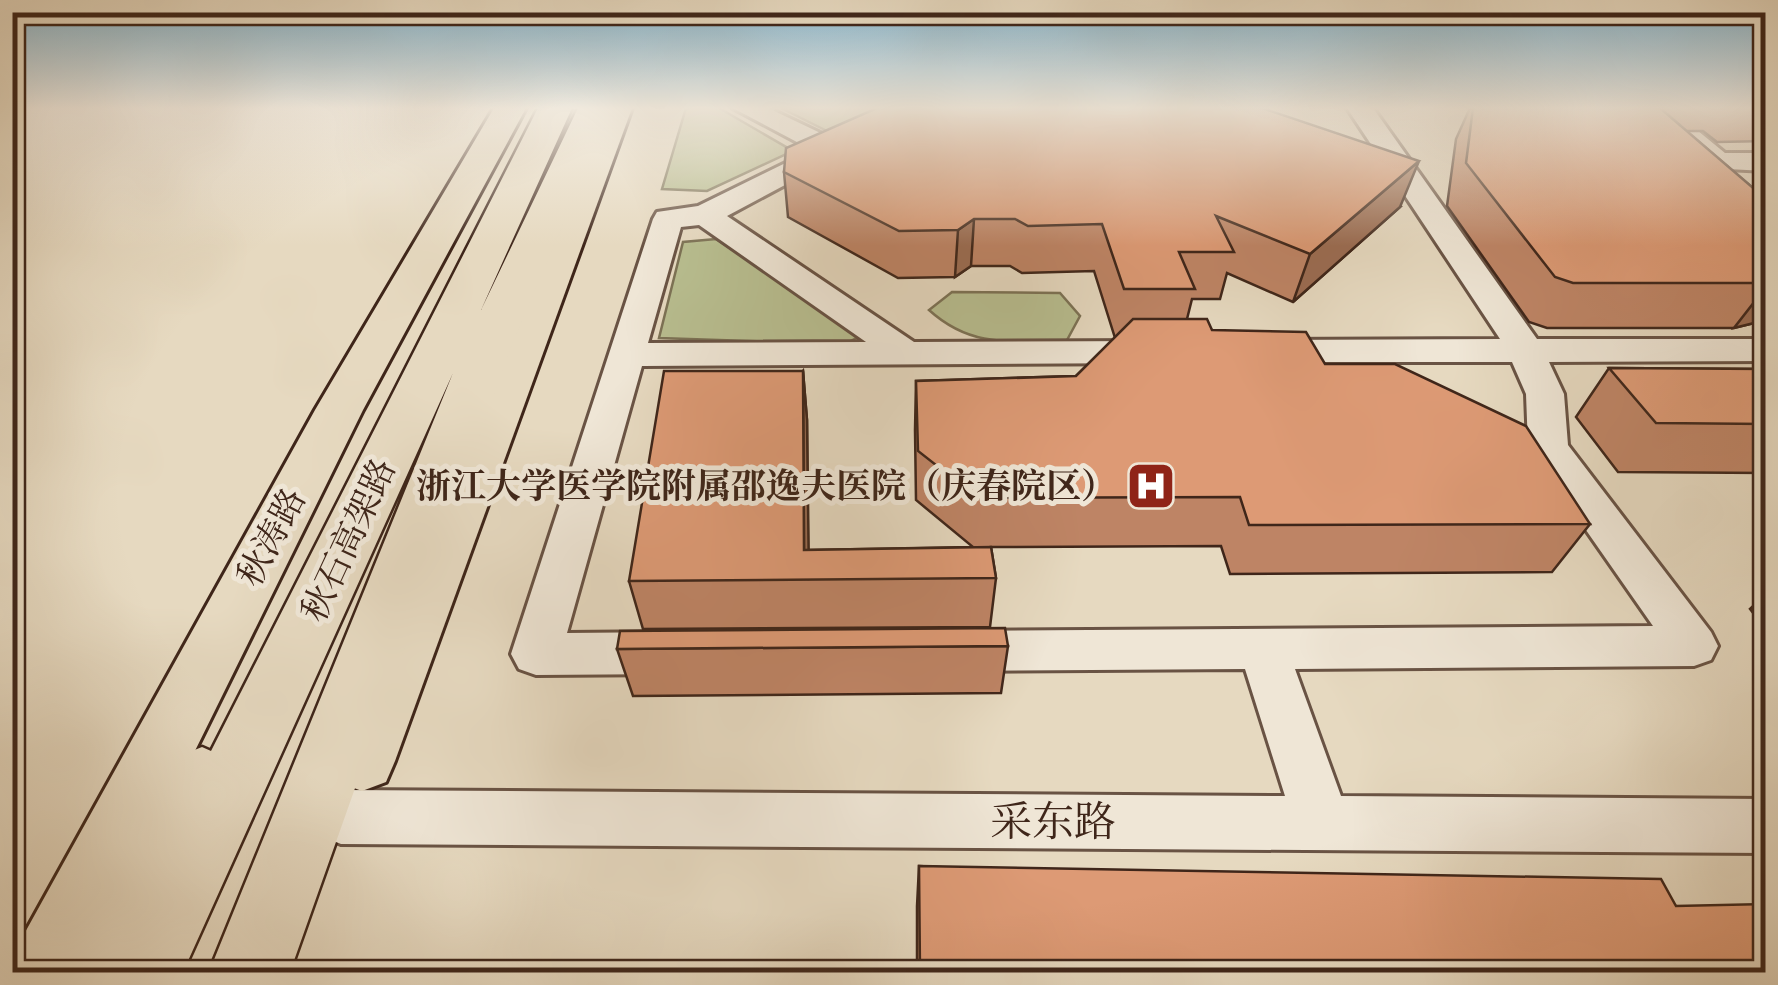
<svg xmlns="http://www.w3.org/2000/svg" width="1778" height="985" font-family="Alegreya,'Noto Serif SC',serif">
<rect width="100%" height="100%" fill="#e6d9c0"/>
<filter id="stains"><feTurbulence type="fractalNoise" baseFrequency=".002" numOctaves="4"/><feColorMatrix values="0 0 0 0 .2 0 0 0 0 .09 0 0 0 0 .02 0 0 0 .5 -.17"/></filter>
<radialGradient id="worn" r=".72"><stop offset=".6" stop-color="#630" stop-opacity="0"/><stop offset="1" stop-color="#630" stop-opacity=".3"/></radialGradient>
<g fill="#b8be90" stroke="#7c7255" stroke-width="2.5">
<path d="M 686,108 L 719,108 L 793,151 L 707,191 L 662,189 Z"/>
<path d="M 781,108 L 894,108 L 827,131 Z"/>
<path d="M 716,239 L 862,335 L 845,344 L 659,338 L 683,242 Z"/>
<path d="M 952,292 L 1060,293 L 1080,316 L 1067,340 C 1012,341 972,349 929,310 Z"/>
</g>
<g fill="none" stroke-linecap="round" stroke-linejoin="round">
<g stroke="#695344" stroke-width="6">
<g id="minor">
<path d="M 733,108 L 768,108 L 833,139 L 895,108 L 929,108 L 727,216 L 914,342 L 1157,341 L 1170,344 L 1175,352 L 1170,360 L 1157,363 L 642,366 L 567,633 L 674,632 L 691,638 L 699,653 L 691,668 L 674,674 L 536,675 L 519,669 L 511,654 L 653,219 L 657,212 L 698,206 L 812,150 ZM 699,225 L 866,342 L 648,343 L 681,227 Z"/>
<path d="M 1347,108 L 1373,108 L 1537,339 L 1766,339 L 1766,361 L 1549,362 L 1564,394 L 1568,445 L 1711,632 L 1718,646 L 1711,660 L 1694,666 L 1295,669 L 1341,796 L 1766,799 L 1766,853 L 341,844 L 321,836 L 313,817 L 321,798 L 341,790 L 1285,796 L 1245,669 L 950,671 L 933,665 L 925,651 L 933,637 L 950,631 L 1653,626 L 1528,447 L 1526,394 L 1512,362 L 1258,362 L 1245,359 L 1240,351 L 1245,343 L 1258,340 L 1500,339 Z"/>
<path d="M 1641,108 L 1670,108 L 1725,153 L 1766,153 L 1766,171 L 1708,168 Z"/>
</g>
</g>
<g stroke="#3f261a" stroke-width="6">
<g id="major">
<path d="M 494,108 L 526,108 L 363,410 L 86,972 L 12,972 L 18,945 L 315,410 Z"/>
<path d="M 600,108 L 632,108 L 395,761 L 386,782 L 362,791 L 338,782 L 329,761 Z"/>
</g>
</g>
<g stroke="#3f261a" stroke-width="5">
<path id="highway" d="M 538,108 L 572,108 L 481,310 L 578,108 L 612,108 L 511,347 L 290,972 L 209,972 L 453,373 L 183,972 L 38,972 L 49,943 L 177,757 L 202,747 L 211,751 Z"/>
</g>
<use href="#minor" fill="#efe6d6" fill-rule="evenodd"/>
<use href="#major" fill="#e6d9c0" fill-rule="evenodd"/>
<use href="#highway" fill="#e6d9c0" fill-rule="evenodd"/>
</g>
<g fill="#be8465" stroke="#3f261a" stroke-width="2.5">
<path d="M 1470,108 L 1766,108 L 1766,141 L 1717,142 L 1703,131 L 1686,131 L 1766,199 L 1766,314 L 1758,322 L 1734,328 L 1547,328 L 1529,322 L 1447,206 L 1456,139 Z"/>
<path d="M 784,172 L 1400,207 L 1293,302 L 1227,273 L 1220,299 L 1192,299 L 1187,319 L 1212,330 L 1325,364 L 1590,524 L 1552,572 L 1230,574 L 1221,546 L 991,547 L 996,578 L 990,627 L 643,629 L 629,581 L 803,371 L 807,420 L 808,550 L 973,547 L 916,500 L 915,430 L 916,381 L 1076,376 L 1115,338 L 1094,271 L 1022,273 L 1010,266 L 971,266 L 955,277 L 898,278 L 788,217 Z"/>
<path d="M 1609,368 L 1766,369 L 1766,473 L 1618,472 L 1576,417 Z"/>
<path d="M 1766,594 L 1766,630 L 1750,609 Z"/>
<path d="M 1008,646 L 1001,693 L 633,696 L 617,649 Z"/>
<path d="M 919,866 L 1676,906 L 1766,972 L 917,972 L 917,906 Z"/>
</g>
<g fill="#9b6c52" stroke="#3f261a" stroke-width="2.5">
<path d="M 1419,161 L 1400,207 L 1293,302 L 1310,254 Z"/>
<path d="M 974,219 L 971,266 L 955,277 L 958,230 Z"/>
<path d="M 1766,287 L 1766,314 L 1758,322 L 1734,328 Z"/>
<path d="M 803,371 L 807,420 L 809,580 L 804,550 Z"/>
</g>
<g fill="#dd9a75" stroke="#3f261a" stroke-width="2.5">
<path d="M 877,108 L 1262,108 L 1419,161 L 1310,254 L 1216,216 L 1234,252 L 1179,252 L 1195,289 L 1124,289 L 1102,224 L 1028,226 L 1015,219 L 974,219 L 958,230 L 899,231 L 784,172 L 786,148 Z"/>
<path d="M 1473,108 L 1660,108 L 1766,199 L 1766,283 L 1573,283 L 1555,277 L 1466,163 Z"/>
<path d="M 1133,319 L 1207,319 L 1212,330 L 1306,332 L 1325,364 L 1395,364 L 1526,426 L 1590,524 L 1249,525 L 1240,497 L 978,498 L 918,451 L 916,381 L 1076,376 Z"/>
<path d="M 1609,368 L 1766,369 L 1766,424 L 1656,423 Z"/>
<path d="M 664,371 L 803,371 L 804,550 L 991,547 L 996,578 L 629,581 Z"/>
<path d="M 1005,628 L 1008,646 L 617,649 L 620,631 Z"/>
<path d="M 919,866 L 1661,879 L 1676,906 L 1766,904 L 1766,972 L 920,972 Z"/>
</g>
<linearGradient id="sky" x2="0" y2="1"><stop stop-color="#87b7d0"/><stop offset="0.44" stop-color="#f4eee3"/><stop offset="1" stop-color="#f4eee3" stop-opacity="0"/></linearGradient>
<rect width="1778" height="246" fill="url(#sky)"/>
<defs>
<g id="hospital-square" transform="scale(2.5)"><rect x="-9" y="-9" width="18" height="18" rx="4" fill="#8f2418" stroke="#efe6d6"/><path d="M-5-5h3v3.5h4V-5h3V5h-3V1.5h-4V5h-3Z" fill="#fff"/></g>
</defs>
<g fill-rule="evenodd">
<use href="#hospital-square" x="1151" y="486"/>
</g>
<g text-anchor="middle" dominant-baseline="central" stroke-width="10" stroke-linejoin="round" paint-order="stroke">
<g font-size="35" font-weight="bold" fill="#3f261a" stroke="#efe6d6" text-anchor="end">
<text x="1116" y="486">浙江大学医学院附属邵逸夫医院（庆春院区）</text>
</g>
<g font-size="35" fill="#3f261a" stroke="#efe6d6">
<text transform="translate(271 537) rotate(-62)">秋涛路</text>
<text transform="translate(348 540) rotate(-65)">秋石高架路</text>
</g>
<g font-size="42" fill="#3f261a" stroke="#efe6d6">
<text x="1053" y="821">采东路</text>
</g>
</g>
<rect width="1778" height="985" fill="none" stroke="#e6d9c0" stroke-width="50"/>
<rect x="15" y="15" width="1748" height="955" fill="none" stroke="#3f261a" stroke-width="5"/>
<rect x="25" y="25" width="1728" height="935" fill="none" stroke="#3f261a" stroke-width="2.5"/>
<rect width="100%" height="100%" filter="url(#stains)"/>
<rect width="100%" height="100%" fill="url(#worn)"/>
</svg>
